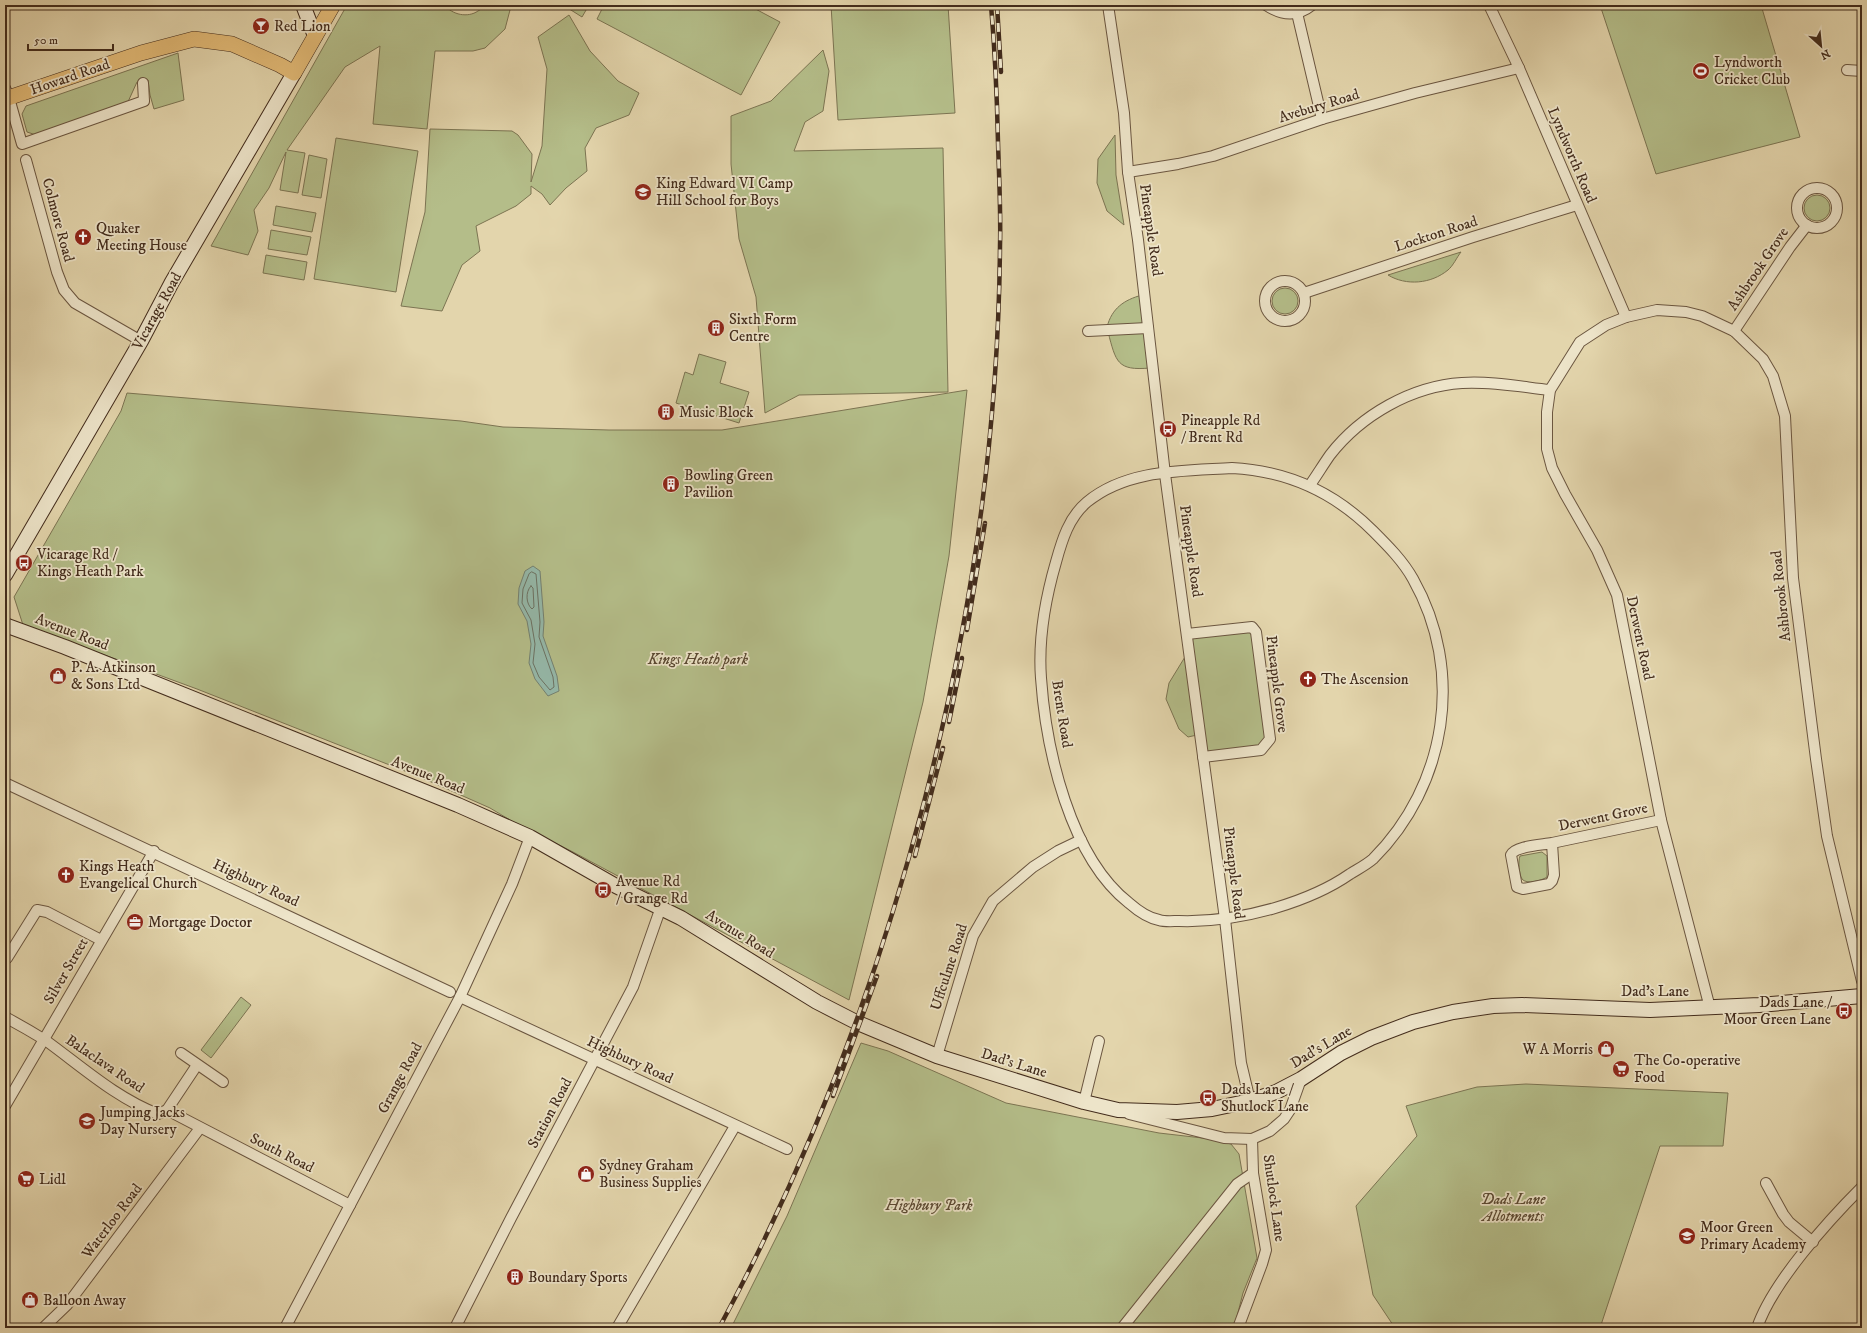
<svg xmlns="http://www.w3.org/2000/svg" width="1867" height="1333" font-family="'IM FELL DW Pica',serif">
<rect width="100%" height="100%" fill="#e3d5ac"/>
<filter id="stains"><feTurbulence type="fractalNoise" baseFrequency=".005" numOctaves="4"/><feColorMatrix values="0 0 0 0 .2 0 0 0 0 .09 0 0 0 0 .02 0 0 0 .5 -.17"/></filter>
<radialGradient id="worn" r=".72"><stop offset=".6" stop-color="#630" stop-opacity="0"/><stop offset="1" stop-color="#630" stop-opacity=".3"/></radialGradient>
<g fill="#b4bd89" stroke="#7c7452">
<path d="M 347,5 L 445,5 C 452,15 468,18 478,11 C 481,10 483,6 486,5 C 493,2 503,7 510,10 L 505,29 L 485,48 L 473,51 L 435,51 L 427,129 L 373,124 L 380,46 L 345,67 L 287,150 L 305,153 L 298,193 L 280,190 L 286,152 L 269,188 L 254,210 L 258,231 L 248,255 L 211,246 Z"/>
<path d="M 563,5 L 589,5 L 582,17 Z"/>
<path d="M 604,5 L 748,5 L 780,22 L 741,95 L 597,19 Z"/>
<path d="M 831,5 L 948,5 L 955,113 L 838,120 Z"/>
<path d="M 1600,5 L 1761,5 L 1800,137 L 1656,174 Z"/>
<path d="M 569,15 L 590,51 L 618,81 L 639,93 L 629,115 L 596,128 L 585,148 L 587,171 L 566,188 L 550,205 L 542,194 L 531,186 L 531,194 L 516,206 L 476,226 L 480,251 L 462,265 L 442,311 L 401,306 L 425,212 L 430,129 L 512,131 L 518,135 L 532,154 L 531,182 L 542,146 L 547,69 L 538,37 Z"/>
<path d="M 823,50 L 829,71 L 823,111 L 805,122 L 794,151 L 943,148 L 948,392 L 799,395 L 765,413 L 756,297 L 739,239 L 731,164 L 731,116 L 771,101 Z"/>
<path d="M 178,53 L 184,100 L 154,109 L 150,95 L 148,80 L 137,82 L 127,104 L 36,135 L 27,132 L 22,114 L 26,106 Z"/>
<path d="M 1115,135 L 1116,175 L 1124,225 L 1107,211 L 1097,183 L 1098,159 Z"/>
<path d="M 336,138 L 418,151 L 396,292 L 314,279 Z"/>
<path d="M 309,155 L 327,159 L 321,198 L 302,195 Z"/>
<circle cx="1817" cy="208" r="13"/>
<path d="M 276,206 L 316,213 L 312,232 L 273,225 Z"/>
<path d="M 271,230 L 311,237 L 307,255 L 268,249 Z"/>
<path d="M 1461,252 C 1457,257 1453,266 1448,270 C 1431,284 1406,286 1388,275 Z"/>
<path d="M 266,255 L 307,262 L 304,280 L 263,273 Z"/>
<circle cx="1285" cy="301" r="13"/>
<path d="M 1142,295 L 1145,324 L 1107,327 C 1112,308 1124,300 1142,295 Z"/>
<path d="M 1146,330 L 1150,368 C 1117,371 1116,362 1108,332 Z"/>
<path d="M 699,354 L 726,362 L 720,383 L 749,392 L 739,423 L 676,403 L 685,372 L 693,375 Z"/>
<path d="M 967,390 L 949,556 L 923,702 L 849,1000 L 573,852 L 515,823 L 490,808 L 420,777 L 197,689 L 23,625 L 14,597 L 121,411 L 127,393 L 461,421 L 503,427 L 609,430 L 722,430 Z"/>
<path d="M 1252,629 L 1268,739 L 1259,748 L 1206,754 L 1190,636 Z"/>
<path d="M 1188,652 L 1197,735 L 1188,737 L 1179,729 L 1166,699 L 1169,683 Z"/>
<path d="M 1542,852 L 1547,856 L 1547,877 C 1543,880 1526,885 1522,879 C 1519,874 1518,861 1520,856 Z"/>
<path d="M 241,997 L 251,1005 L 211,1058 L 201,1050 Z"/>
<path d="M 861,1043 L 888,1051 L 1006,1103 L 1159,1133 L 1211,1139 L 1231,1144 L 1239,1154 L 1257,1258 L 1243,1293 L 1234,1328 L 731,1328 L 787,1216 Z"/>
<path d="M 1526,1084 L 1728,1093 L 1723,1146 L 1660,1146 L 1600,1328 L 1395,1328 L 1373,1295 L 1356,1206 L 1417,1136 L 1406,1106 L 1477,1087 Z"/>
</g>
<path fill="#95b9aa" stroke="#748171" d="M 533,566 L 540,571 L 544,622 L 543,636 L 557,676 L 559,691 L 548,696 L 535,679 L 529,663 L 531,644 L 527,621 L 518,604 L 519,588 L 525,571 Z"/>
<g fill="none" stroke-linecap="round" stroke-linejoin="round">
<g stroke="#6c7263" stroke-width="1">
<path d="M 532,572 L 536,574 L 540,622 L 539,637 L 553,677 L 554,687 L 550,690 L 539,677 L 533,663 L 535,644 L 531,620 L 522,603 L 523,589 L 529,574 Z"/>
<path d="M 531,586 L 533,588 L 534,607 L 532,609 C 526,604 525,592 531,586 Z"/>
</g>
<g stroke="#6b5640" stroke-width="12">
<g id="street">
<path d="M 1108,5 L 1124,113 L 1128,172 L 1138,240 L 1165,474 L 1225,919 L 1241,1063 L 1250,1101"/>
<path d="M 1266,5 C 1281,15 1297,17 1312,5"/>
<path d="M 1489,5 L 1519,68 L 1626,317"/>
<path d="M 1297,13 L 1322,119"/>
<path d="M 1847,70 L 1862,71"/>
<path d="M 5,88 L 9,98 L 22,144 L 144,101 L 143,83"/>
<path d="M 26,160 L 57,272 L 64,290 L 75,303 L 141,341"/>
<path d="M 1128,172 L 1178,164 L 1213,156 L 1322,119 L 1415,93 L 1519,68"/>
<circle cx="1817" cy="208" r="20"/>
<circle cx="1285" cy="301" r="20"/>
<path d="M 1304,293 L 1473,237 L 1577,205"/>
<path d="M 1088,331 L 1148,328"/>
<path d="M 1734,331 L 1790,247 L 1807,225"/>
<path d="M 1232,468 C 1288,471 1334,492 1373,531 C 1388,546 1403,561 1413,579 C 1465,671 1447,785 1373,859 C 1366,865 1358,869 1350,874 C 1327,890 1302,900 1275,908 C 1244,917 1211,922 1179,921 C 1173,921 1165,922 1159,920 C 1148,918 1137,910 1129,903 C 1070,857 1046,750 1041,678 C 1038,638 1045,600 1056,562 C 1062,540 1069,517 1087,502 C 1127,469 1183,471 1232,468 Z"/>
<path d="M 1310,485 C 1317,475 1323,465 1330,455 C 1361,415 1412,386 1462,383 C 1491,381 1522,387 1550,390"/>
<path d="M 1187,634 L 1252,627 L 1256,632 L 1270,739 L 1261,750 L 1203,757"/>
<path d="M 5,783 L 450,992"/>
<path d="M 1552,843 C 1541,845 1515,846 1511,855 L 1517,887 L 1523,889 L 1549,884 L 1552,881 L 1554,875 L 1552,843 L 1661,820"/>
<path d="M 7,958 L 37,910 L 47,912 L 101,940"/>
<path d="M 460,997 L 787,1149"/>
<path d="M 1710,1008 L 1661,820 L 1617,595 L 1597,550 L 1565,494 L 1552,468 L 1547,449 L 1547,412 L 1550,390 L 1580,342 L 1606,325 L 1626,317 L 1657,310 L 1686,312 L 1702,316 L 1734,331 L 1763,359 L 1773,376 L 1785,416 L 1793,578 L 1816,759 L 1827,836 L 1862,981"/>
<path d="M 5,1017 C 18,1024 32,1032 45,1040 C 81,1066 116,1098 158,1114 L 167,1110 L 197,1065"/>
<path d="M 181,1053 L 223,1082"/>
<path d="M 937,1056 L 973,936 L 993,901 L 1033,867 L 1058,851 L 1081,840"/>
<path d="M 1084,1102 L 1099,1041"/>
<path d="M 5,1106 L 154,851"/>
<path d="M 167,1110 L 350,1205"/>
<path d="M 1129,1114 L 1224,1138 L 1252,1139 L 1270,1131 L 1284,1119 L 1290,1110 L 1301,1079"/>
<path d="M 1766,1183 L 1783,1214 L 1789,1222 L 1813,1242"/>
<path d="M 43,1328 L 67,1305 L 200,1128"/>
<path d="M 285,1328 L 460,997 L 512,884 L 530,837"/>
<path d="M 455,1328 L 511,1218 L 633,987 L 661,907"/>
<path d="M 617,1328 L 735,1126"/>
<path d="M 1122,1328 L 1237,1184 L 1253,1173"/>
<path d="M 1238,1328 L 1262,1264 L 1266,1250 L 1253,1173 L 1252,1139"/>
<path d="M 1757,1328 C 1772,1283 1828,1221 1862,1187"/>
</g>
</g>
<g stroke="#432c1c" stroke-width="16">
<g id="secondary">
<path d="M 303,5 L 315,36"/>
<path d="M 5,575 L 141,341 L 172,282 L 294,73"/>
<path d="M 5,625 L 65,647 L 458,805 L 530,837 L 616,886 L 681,918 L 817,1002 L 858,1023 L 937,1056 L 1084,1102 L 1118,1110 L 1177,1112 L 1212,1109 L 1250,1101 L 1276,1092 L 1301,1079 L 1341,1053 L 1371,1038 L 1413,1022 L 1453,1012 L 1493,1006 L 1522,1005 L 1650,1010 L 1759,1005 L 1862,996"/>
</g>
</g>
<g stroke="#432c1c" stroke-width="16">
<path id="primary" d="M 5,99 L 141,53 L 194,39 L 232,44 L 280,65 L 294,73 L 333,5"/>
</g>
<use href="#street" stroke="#ede4c9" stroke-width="10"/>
<use href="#secondary" stroke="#ede4c9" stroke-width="14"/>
<use href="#primary" stroke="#e2ba76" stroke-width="15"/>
<g stroke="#432c1c" stroke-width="4.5">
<g id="rail">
<path d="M 997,5 L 1001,72"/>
<path d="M 967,630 L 985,523"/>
<path d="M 949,722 L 962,658"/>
<path d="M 915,856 L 943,748"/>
<path d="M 833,1096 L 877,976"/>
<path d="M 719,1328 C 893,1006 997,612 1000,246 C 1001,211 999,177 998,142 C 997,96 995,51 991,5"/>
</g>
</g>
<use href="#rail" stroke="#ede4c9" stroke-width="3" stroke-dasharray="9" stroke-linecap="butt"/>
</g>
<defs>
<g id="bar-disc" transform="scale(0.9)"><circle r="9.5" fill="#8f2418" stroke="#ede4c9"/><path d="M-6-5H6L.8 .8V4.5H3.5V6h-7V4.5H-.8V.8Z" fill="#fff"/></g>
<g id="stadium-disc" transform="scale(0.9)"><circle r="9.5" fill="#8f2418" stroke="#ede4c9"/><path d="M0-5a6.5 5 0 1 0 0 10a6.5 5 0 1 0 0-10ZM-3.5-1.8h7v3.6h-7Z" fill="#fff"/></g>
<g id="school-disc" transform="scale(0.9)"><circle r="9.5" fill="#8f2418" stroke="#ede4c9"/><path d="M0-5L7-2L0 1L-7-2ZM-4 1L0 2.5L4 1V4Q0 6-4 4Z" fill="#fff"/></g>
<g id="church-disc" transform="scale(0.9)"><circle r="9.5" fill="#8f2418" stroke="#ede4c9"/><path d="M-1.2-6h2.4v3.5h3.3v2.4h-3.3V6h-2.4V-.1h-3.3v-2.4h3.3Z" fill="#fff"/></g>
<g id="building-disc" transform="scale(0.9)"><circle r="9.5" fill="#8f2418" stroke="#ede4c9"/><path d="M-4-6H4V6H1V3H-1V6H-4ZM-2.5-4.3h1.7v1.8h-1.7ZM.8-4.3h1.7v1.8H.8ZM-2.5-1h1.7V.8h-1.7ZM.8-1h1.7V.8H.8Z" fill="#fff"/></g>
<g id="bus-disc" transform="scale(0.9)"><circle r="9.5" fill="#8f2418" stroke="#ede4c9"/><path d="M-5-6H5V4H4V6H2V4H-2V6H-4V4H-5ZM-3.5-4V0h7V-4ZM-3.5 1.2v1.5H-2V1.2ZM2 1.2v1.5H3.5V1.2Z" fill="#fff"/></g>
<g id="shop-disc" transform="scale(0.9)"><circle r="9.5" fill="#8f2418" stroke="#ede4c9"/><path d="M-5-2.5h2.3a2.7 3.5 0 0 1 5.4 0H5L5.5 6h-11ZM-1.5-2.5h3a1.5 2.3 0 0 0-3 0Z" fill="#fff"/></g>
<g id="office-disc" transform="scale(0.9)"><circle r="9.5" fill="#8f2418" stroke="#ede4c9"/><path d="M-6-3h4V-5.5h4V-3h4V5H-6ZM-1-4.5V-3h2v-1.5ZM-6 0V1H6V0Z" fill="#fff"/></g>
<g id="supermarket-disc" transform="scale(0.9)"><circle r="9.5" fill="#8f2418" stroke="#ede4c9"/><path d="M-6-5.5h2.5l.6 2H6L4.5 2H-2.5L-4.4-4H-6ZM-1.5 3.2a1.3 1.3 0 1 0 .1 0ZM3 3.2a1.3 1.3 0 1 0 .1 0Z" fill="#fff"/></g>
</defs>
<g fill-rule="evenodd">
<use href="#bar-disc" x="261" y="26"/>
<use href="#stadium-disc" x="1701" y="71"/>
<use href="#school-disc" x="643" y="192"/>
<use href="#church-disc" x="83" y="237"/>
<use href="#building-disc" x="716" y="328"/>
<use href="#building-disc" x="666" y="412"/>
<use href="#bus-disc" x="1168" y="429"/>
<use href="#building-disc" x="671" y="484"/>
<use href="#bus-disc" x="24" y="563"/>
<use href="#shop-disc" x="58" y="676"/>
<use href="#church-disc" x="1308" y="679"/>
<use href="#church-disc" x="66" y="875"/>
<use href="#bus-disc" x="603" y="890"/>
<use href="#office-disc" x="135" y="922"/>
<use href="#bus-disc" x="1844" y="1011"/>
<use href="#shop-disc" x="1606" y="1049"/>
<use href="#supermarket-disc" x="1621" y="1069"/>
<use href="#bus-disc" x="1208" y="1098"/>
<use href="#school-disc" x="87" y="1121"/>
<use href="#shop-disc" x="586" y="1174"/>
<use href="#supermarket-disc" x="26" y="1179"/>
<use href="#school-disc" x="1687" y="1236"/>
<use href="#building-disc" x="515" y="1277"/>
<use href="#shop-disc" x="30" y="1300"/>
</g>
<g text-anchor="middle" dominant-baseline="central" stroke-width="3.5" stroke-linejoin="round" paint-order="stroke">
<g font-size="15" fill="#432c1c" stroke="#ede4c9" text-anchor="start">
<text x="274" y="26">Red Lion</text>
<text x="1714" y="62">Lyndworth<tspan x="1714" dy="17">Cricket Club</tspan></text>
<text x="656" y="183">King Edward VI Camp<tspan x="656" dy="17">Hill School for Boys</tspan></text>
<text x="96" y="228">Quaker<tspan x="96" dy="17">Meeting House</tspan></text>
<text x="729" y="319">Sixth Form<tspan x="729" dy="17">Centre</tspan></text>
<text x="679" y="412">Music Block</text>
<text x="1181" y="420">Pineapple Rd<tspan x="1181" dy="17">/ Brent Rd</tspan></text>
<text x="684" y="475">Bowling Green<tspan x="684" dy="17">Pavilion</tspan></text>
<text x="37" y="554">Vicarage Rd /<tspan x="37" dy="17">Kings Heath Park</tspan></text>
<text x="71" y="667">P. A. Atkinson<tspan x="71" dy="17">&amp; Sons Ltd</tspan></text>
<text x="1321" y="679">The Ascension</text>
<text x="79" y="866">Kings Heath<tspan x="79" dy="17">Evangelical Church</tspan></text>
<text x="616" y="881">Avenue Rd<tspan x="616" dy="17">/ Grange Rd</tspan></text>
<text x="148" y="922">Mortgage Doctor</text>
<text x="1831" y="1002" text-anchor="end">Dads Lane /<tspan x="1831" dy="17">Moor Green Lane</tspan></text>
<text x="1593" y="1049" text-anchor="end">W A Morris</text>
<text x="1634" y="1060">The Co-operative<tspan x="1634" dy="17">Food</tspan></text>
<text x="1221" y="1089">Dads Lane /<tspan x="1221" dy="17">Shutlock Lane</tspan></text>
<text x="100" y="1112">Jumping Jacks<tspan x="100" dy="17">Day Nursery</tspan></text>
<text x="599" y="1165">Sydney Graham<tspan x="599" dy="17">Business Supplies</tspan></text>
<text x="39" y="1179">Lidl</text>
<text x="1700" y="1227">Moor Green<tspan x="1700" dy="17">Primary Academy</tspan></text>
<text x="528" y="1277">Boundary Sports</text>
<text x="43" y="1300">Balloon Away</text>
</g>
<g font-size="15" fill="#432c1c" stroke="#ede4c9">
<text transform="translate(70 77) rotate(-19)">Howard Road</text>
<text transform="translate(1319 106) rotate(-17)">Avebury Road</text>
<text transform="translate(1572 155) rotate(67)">Lyndworth Road</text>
<text transform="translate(58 220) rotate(75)">Colmore Road</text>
<text transform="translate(1151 230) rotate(82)">Pineapple Road</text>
<text transform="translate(1436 234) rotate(-18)">Lockton Road</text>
<text transform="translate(1758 269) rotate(-56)">Ashbrook Grove</text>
<text transform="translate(157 311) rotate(-61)">Vicarage Road</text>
<text transform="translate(1191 551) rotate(82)">Pineapple Road</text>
<text transform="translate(1781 596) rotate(-96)">Ashbrook Road</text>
<text transform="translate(72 632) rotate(21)">Avenue Road</text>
<text transform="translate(1640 638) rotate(78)">Derwent Road</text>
<text transform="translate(1277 684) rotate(83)">Pineapple Grove</text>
<text transform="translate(1062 714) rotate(81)">Brent Road</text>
<text transform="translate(428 775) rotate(22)">Avenue Road</text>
<text transform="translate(1603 817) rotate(-12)">Derwent Grove</text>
<text transform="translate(1234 873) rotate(83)">Pineapple Road</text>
<text transform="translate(256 883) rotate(25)">Highbury Road</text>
<text transform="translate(740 934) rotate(32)">Avenue Road</text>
<text transform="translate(949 967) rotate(-72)">Uffculme Road</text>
<text transform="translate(66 971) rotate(-60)">Silver Street</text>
<text x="1655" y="991">Dad's Lane</text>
<text transform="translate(1321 1047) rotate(-31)">Dad's Lane</text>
<text transform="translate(630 1060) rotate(25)">Highbury Road</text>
<text transform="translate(1014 1063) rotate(17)">Dad's Lane</text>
<text transform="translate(105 1064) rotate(34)">Balaclava Road</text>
<text transform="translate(400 1078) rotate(-62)">Grange Road</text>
<text transform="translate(550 1113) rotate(-62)">Station Road</text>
<text transform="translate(282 1153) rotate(27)">South Road</text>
<text transform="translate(1274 1198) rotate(82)">Shutlock Lane</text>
<text transform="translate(112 1221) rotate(-53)">Waterloo Road</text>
</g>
<g font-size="15" font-style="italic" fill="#5a4932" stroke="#ede4c9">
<text x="698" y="659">Kings Heath park</text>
<text x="1513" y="1199">Dads Lane<tspan x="1513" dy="17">Allotments</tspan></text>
<text x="929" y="1205">Highbury Park</text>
</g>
</g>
<rect width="1867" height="1333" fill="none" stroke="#e3d5ac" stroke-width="20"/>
<rect x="6" y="6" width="1855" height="1321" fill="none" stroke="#432c1c" stroke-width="2"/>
<rect x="10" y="10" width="1847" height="1313" fill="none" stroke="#432c1c"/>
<g transform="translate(1821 46) rotate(153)" stroke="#ede4c9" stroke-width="3" paint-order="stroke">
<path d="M0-3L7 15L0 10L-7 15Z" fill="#432c1c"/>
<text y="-6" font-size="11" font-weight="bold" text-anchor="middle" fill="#432c1c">N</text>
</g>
<path d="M28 44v6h85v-6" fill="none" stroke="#432c1c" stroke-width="2"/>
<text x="34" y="44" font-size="12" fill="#432c1c" stroke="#ede4c9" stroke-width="3" paint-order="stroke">50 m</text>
<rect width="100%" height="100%" filter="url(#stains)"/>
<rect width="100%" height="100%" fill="url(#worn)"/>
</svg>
